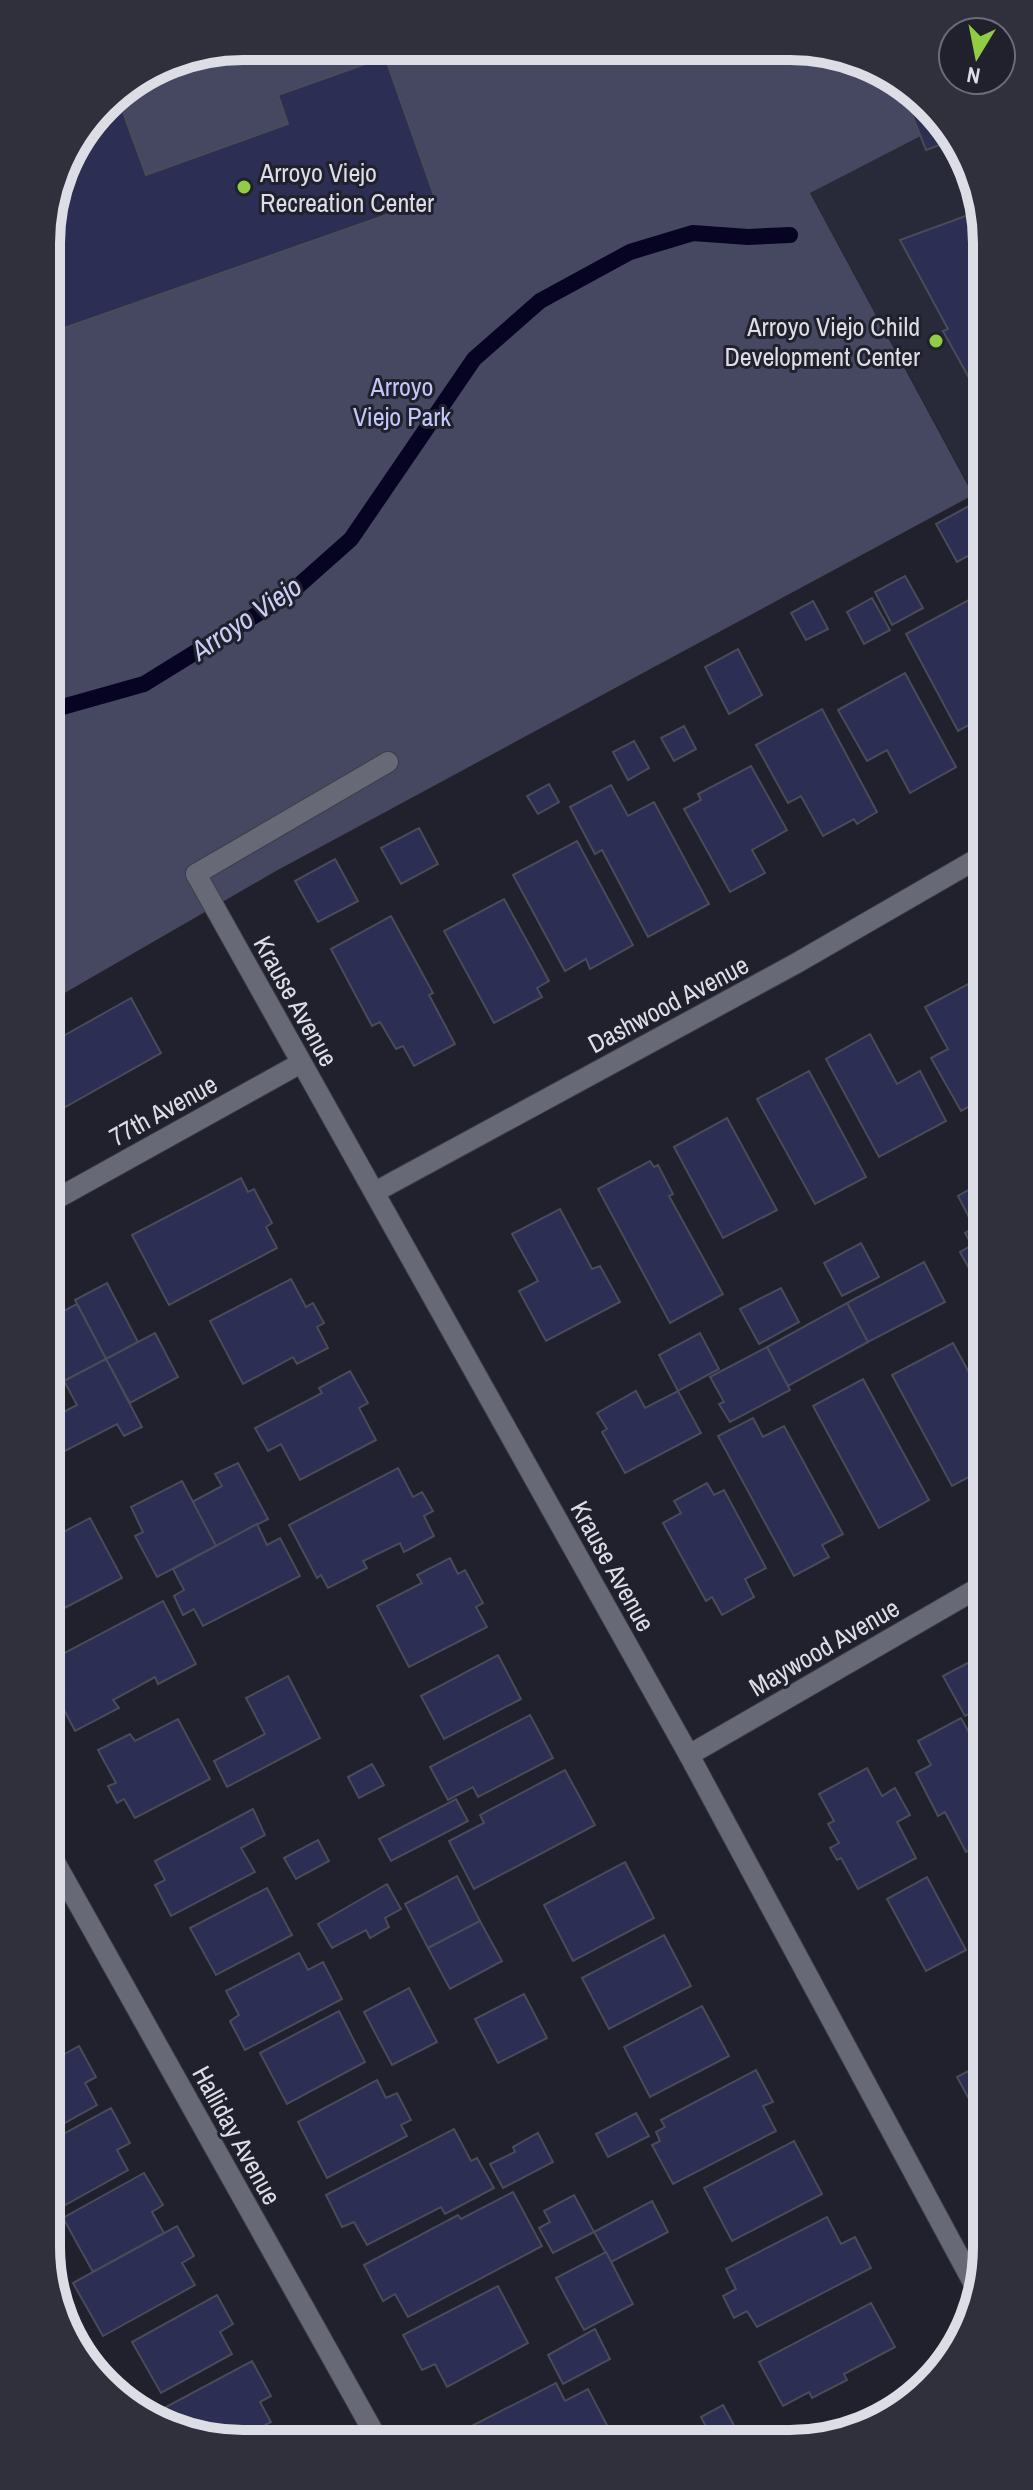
<svg xmlns="http://www.w3.org/2000/svg" width="1033" height="2490" font-family="'Archivo Narrow',sans-serif">
<rect width="100%" height="100%" fill="#20212d"/>
<path fill="#282a3a" d="M 942,125 L 980,192 L 981,491 L 974,495 L 810,192 Z"/>
<path fill="#454860" d="M 243,46 L 828,50 L 929,103 L 942,125 L 810,193 L 973,495 L 276,871 L 49,1002 L 46,229 L 66,155 L 113,95 L 168,61 Z"/>
<g fill="none" stroke-linecap="round" stroke-linejoin="round">
<path stroke="#070423" stroke-width="16" d="M 48,711 L 144,684 L 288,595 L 351,539 L 474,359 L 540,301 L 630,252 L 693,233 L 748,237 L 790,235"/>
</g>
<g fill="#2c2e53" stroke="#4a4b58" stroke-width="2">
<path d="M 385,57 L 435,198 L 47,334 L 46,229 L 66,155 L 113,95 L 116,93 L 146,175 L 288,124 L 278,95 Z"/>
<path d="M 922,99 L 929,103 L 951,141 L 926,150 L 908,104 Z"/>
<path d="M 980,213 L 981,395 L 979,396 L 943,331 L 948,329 L 900,240 L 971,214 Z"/>
<path d="M 980,500 L 981,549 L 957,562 L 936,524 Z"/>
<path d="M 905,576 L 923,608 L 892,625 L 875,592 Z"/>
<path d="M 978,595 L 982,602 L 982,718 L 958,731 L 906,634 Z"/>
<path d="M 872,598 L 890,630 L 864,644 L 847,612 Z"/>
<path d="M 813,601 L 828,629 L 806,640 L 791,613 Z"/>
<path d="M 738,649 L 762,695 L 729,714 L 705,667 Z"/>
<path d="M 905,673 L 956,767 L 910,793 L 887,750 L 867,761 L 838,710 Z"/>
<path d="M 822,709 L 877,812 L 857,824 L 854,819 L 823,836 L 801,796 L 788,803 L 756,745 Z"/>
<path d="M 684,726 L 696,749 L 674,761 L 661,738 Z"/>
<path d="M 634,741 L 649,768 L 628,780 L 613,752 Z"/>
<path d="M 751,766 L 787,830 L 752,850 L 765,873 L 730,892 L 684,809 L 701,800 L 698,794 Z"/>
<path d="M 549,784 L 559,802 L 538,814 L 527,796 Z"/>
<path d="M 611,785 L 628,816 L 654,802 L 709,904 L 648,937 L 602,850 L 595,854 L 570,807 Z"/>
<path d="M 419,828 L 438,864 L 401,884 L 381,848 Z"/>
<path d="M 577,841 L 633,945 L 590,969 L 586,959 L 565,971 L 513,875 Z"/>
<path d="M 335,859 L 358,901 L 318,922 L 295,881 Z"/>
<path d="M 504,899 L 549,981 L 537,988 L 542,997 L 494,1023 L 444,931 Z"/>
<path d="M 391,916 L 433,993 L 429,995 L 455,1044 L 414,1066 L 403,1046 L 396,1049 L 380,1022 L 372,1026 L 331,949 Z"/>
<path d="M 970,983 L 983,1006 L 983,1099 L 961,1111 L 931,1058 L 948,1049 L 925,1007 Z"/>
<path d="M 131,998 L 161,1053 L 60,1110 L 57,1106 L 49,1110 L 49,1044 Z"/>
<path d="M 870,1034 L 897,1084 L 920,1071 L 946,1121 L 879,1157 L 826,1059 Z"/>
<path d="M 809,1071 L 866,1177 L 815,1204 L 757,1099 Z"/>
<path d="M 727,1118 L 777,1210 L 723,1238 L 674,1147 Z"/>
<path d="M 650,1161 L 654,1167 L 658,1165 L 673,1194 L 669,1196 L 723,1294 L 670,1323 L 598,1189 Z"/>
<path d="M 241,1178 L 248,1192 L 254,1189 L 272,1223 L 266,1227 L 277,1248 L 169,1305 L 132,1235 Z"/>
<path d="M 981,1183 L 983,1188 L 983,1214 L 971,1221 L 958,1196 Z"/>
<path d="M 560,1209 L 592,1269 L 600,1266 L 620,1302 L 546,1341 L 519,1291 L 538,1281 L 512,1234 Z"/>
<path d="M 983,1223 L 984,1275 L 975,1279 L 960,1252 L 972,1245 L 965,1233 Z"/>
<path d="M 861,1243 L 879,1277 L 842,1296 L 824,1263 Z"/>
<path d="M 924,1262 L 945,1302 L 868,1342 L 847,1303 Z"/>
<path d="M 291,1279 L 306,1307 L 313,1303 L 324,1323 L 317,1327 L 328,1348 L 297,1364 L 293,1357 L 243,1384 L 210,1321 Z"/>
<path d="M 107,1283 L 138,1342 L 106,1359 L 75,1300 Z"/>
<path d="M 781,1288 L 799,1322 L 759,1344 L 740,1309 Z"/>
<path d="M 847,1303 L 868,1342 L 788,1386 L 767,1347 Z"/>
<path d="M 77,1304 L 106,1359 L 64,1381 L 50,1355 L 50,1318 Z"/>
<path d="M 155,1333 L 178,1377 L 130,1403 L 106,1359 Z"/>
<path d="M 700,1333 L 719,1369 L 678,1391 L 659,1355 Z"/>
<path d="M 953,1343 L 984,1400 L 984,1469 L 952,1486 L 892,1375 Z"/>
<path d="M 767,1347 L 790,1390 L 730,1422 L 719,1404 L 724,1402 L 710,1377 Z"/>
<path d="M 106,1359 L 142,1427 L 124,1436 L 117,1424 L 63,1452 L 50,1428 L 50,1419 L 77,1405 L 64,1381 Z"/>
<path d="M 350,1371 L 368,1403 L 359,1408 L 376,1440 L 300,1480 L 281,1444 L 268,1451 L 255,1428 L 322,1393 L 319,1388 Z"/>
<path d="M 863,1379 L 929,1500 L 879,1528 L 813,1406 Z"/>
<path d="M 636,1391 L 645,1408 L 678,1391 L 701,1433 L 625,1473 L 602,1432 L 607,1429 L 597,1413 Z"/>
<path d="M 753,1418 L 763,1437 L 784,1426 L 843,1534 L 822,1545 L 829,1557 L 794,1576 L 718,1436 Z"/>
<path d="M 238,1463 L 268,1519 L 216,1546 L 192,1502 L 222,1486 L 215,1474 Z"/>
<path d="M 398,1468 L 413,1497 L 422,1492 L 433,1511 L 424,1516 L 434,1536 L 404,1552 L 400,1543 L 363,1561 L 367,1568 L 328,1588 L 321,1575 L 317,1578 L 289,1525 Z"/>
<path d="M 182,1481 L 216,1546 L 157,1577 L 135,1536 L 143,1532 L 131,1507 Z"/>
<path d="M 707,1483 L 714,1495 L 724,1490 L 766,1568 L 745,1579 L 754,1597 L 722,1615 L 712,1597 L 706,1601 L 663,1523 L 681,1513 L 674,1501 Z"/>
<path d="M 90,1518 L 122,1578 L 51,1615 L 50,1539 Z"/>
<path d="M 257,1524 L 267,1545 L 280,1538 L 300,1576 L 203,1626 L 194,1609 L 183,1615 L 174,1596 L 184,1590 L 173,1569 Z"/>
<path d="M 450,1558 L 458,1574 L 465,1570 L 483,1603 L 476,1607 L 487,1627 L 409,1667 L 377,1606 L 422,1583 L 417,1575 Z"/>
<path d="M 163,1601 L 196,1664 L 158,1684 L 155,1677 L 113,1700 L 119,1708 L 75,1731 L 57,1696 L 64,1691 L 51,1665 L 51,1660 Z"/>
<path d="M 985,1654 L 985,1730 L 975,1711 L 965,1716 L 943,1676 Z"/>
<path d="M 498,1655 L 521,1699 L 444,1739 L 421,1696 Z"/>
<path d="M 288,1676 L 320,1738 L 227,1787 L 214,1761 L 265,1734 L 246,1698 Z"/>
<path d="M 530,1715 L 553,1758 L 478,1797 L 473,1787 L 448,1800 L 430,1767 Z"/>
<path d="M 961,1718 L 985,1761 L 985,1842 L 966,1852 L 945,1812 L 938,1816 L 916,1773 L 931,1765 L 918,1741 Z"/>
<path d="M 178,1719 L 210,1779 L 135,1818 L 124,1799 L 117,1803 L 108,1786 L 116,1783 L 98,1750 L 130,1734 L 135,1741 Z"/>
<path d="M 372,1764 L 384,1785 L 359,1798 L 348,1777 Z"/>
<path d="M 867,1768 L 882,1796 L 895,1788 L 910,1815 L 897,1822 L 916,1858 L 858,1889 L 841,1858 L 837,1860 L 830,1848 L 839,1843 L 828,1824 L 834,1821 L 819,1794 Z"/>
<path d="M 565,1770 L 595,1825 L 474,1889 L 449,1841 L 484,1823 L 480,1815 Z"/>
<path d="M 456,1799 L 468,1821 L 391,1861 L 379,1839 Z"/>
<path d="M 253,1809 L 265,1835 L 241,1848 L 255,1872 L 171,1916 L 155,1885 L 165,1880 L 155,1861 Z"/>
<path d="M 318,1840 L 329,1861 L 296,1879 L 284,1858 Z"/>
<path d="M 625,1862 L 654,1918 L 573,1961 L 544,1905 Z"/>
<path d="M 457,1876 L 480,1921 L 428,1948 L 405,1904 Z"/>
<path d="M 927,1877 L 966,1950 L 926,1971 L 887,1899 Z"/>
<path d="M 387,1884 L 401,1909 L 385,1918 L 389,1927 L 370,1938 L 366,1930 L 332,1948 L 318,1924 Z"/>
<path d="M 267,1888 L 292,1935 L 216,1975 L 190,1928 Z"/>
<path d="M 480,1921 L 502,1961 L 450,1989 L 428,1948 Z"/>
<path d="M 664,1935 L 691,1986 L 609,2029 L 582,1978 Z"/>
<path d="M 299,1953 L 308,1970 L 323,1962 L 342,1999 L 245,2050 L 230,2021 L 239,2015 L 226,1991 Z"/>
<path d="M 409,1988 L 437,2042 L 392,2065 L 364,2012 Z"/>
<path d="M 524,1994 L 547,2038 L 498,2063 L 475,2019 Z"/>
<path d="M 702,2006 L 729,2056 L 650,2097 L 624,2047 Z"/>
<path d="M 339,2011 L 365,2062 L 287,2104 L 260,2053 Z"/>
<path d="M 79,2046 L 96,2077 L 85,2083 L 97,2105 L 52,2130 L 52,2061 Z"/>
<path d="M 986,2062 L 986,2130 L 957,2077 Z"/>
<path d="M 756,2070 L 773,2102 L 763,2106 L 776,2131 L 673,2184 L 652,2145 L 660,2141 L 656,2132 L 665,2127 L 661,2120 Z"/>
<path d="M 377,2080 L 386,2098 L 397,2093 L 411,2120 L 401,2125 L 407,2136 L 327,2178 L 298,2122 Z"/>
<path d="M 111,2108 L 130,2143 L 117,2150 L 128,2170 L 58,2209 L 52,2202 L 52,2140 Z"/>
<path d="M 636,2113 L 649,2136 L 608,2157 L 596,2134 Z"/>
<path d="M 454,2129 L 471,2161 L 477,2158 L 494,2188 L 445,2214 L 441,2207 L 367,2245 L 354,2222 L 342,2227 L 326,2195 Z"/>
<path d="M 538,2133 L 553,2162 L 503,2188 L 490,2164 L 515,2152 L 513,2147 Z"/>
<path d="M 794,2141 L 822,2194 L 732,2241 L 704,2188 Z"/>
<path d="M 144,2173 L 163,2205 L 152,2212 L 164,2233 L 93,2272 L 63,2218 Z"/>
<path d="M 513,2192 L 542,2246 L 408,2317 L 395,2294 L 383,2301 L 364,2265 L 458,2215 L 461,2219 Z"/>
<path d="M 574,2195 L 594,2232 L 553,2253 L 539,2228 L 550,2222 L 544,2211 Z"/>
<path d="M 652,2201 L 668,2232 L 611,2262 L 594,2232 Z"/>
<path d="M 827,2217 L 841,2244 L 855,2237 L 871,2268 L 757,2327 L 747,2311 L 734,2318 L 723,2296 L 736,2289 L 726,2269 Z"/>
<path d="M 177,2226 L 194,2256 L 182,2263 L 195,2285 L 103,2336 L 73,2283 Z"/>
<path d="M 606,2252 L 633,2304 L 584,2330 L 556,2278 Z"/>
<path d="M 498,2286 L 528,2343 L 447,2387 L 435,2364 L 422,2370 L 403,2335 Z"/>
<path d="M 217,2295 L 233,2324 L 220,2332 L 232,2354 L 161,2393 L 132,2342 Z"/>
<path d="M 871,2303 L 895,2347 L 844,2374 L 847,2380 L 812,2398 L 809,2392 L 783,2406 L 759,2362 Z"/>
<path d="M 595,2329 L 610,2359 L 563,2384 L 548,2355 Z"/>
<path d="M 252,2361 L 271,2396 L 260,2402 L 271,2422 L 237,2440 L 205,2440 L 173,2423 L 166,2407 Z"/>
<path d="M 556,2383 L 565,2401 L 588,2389 L 608,2427 L 586,2439 L 464,2439 L 460,2432 Z"/>
<path d="M 914,2392 L 916,2396 L 899,2411 L 841,2437 L 828,2437 Z"/>
<path d="M 723,2405 L 736,2429 L 718,2438 L 712,2438 L 701,2417 Z"/>
</g>
<g fill="none" stroke-linecap="round" stroke-linejoin="round">
<g stroke="#3c3d47" stroke-width="22">
<path id="service" d="M 196,874 L 388,762"/>
</g>
<g stroke="#3c3d47" stroke-width="22">
<g id="minor">
<path d="M 196,874 L 689,1755 L 976,2288"/>
<path d="M 375,1192 L 795,964 L 982,856"/>
<path d="M 49,1203 L 301,1063"/>
<path d="M 689,1755 L 985,1584"/>
<path d="M 51,1855 L 378,2440"/>
</g>
</g>
<use href="#service" stroke="#676976" stroke-width="20"/>
<use href="#minor" stroke="#676976" stroke-width="20"/>
</g>
<g fill="#91cd40" stroke="#20212d" stroke-width="3">
<circle cx="244" cy="187" r="8"/>
<circle cx="936" cy="341" r="8"/>
</g>
<g text-anchor="middle" dominant-baseline="central" stroke-width="6" stroke-linejoin="round" paint-order="stroke">
<g font-size="26" fill="#dcdde5" stroke="#20212d" text-anchor="start">
<text x="260" y="172">Arroyo Viejo<tspan x="260" dy="30">Recreation Center</tspan></text>
<text x="920" y="326" text-anchor="end">Arroyo Viejo Child<tspan x="920" dy="30">Development Center</tspan></text>
</g>
<g font-size="26" fill="#c2c8fe" stroke="#20212d">
<text x="402" y="386">Arroyo<tspan x="402" dy="30">Viejo Park</tspan></text>
</g>
<g font-size="26" fill="#dcdde5" stroke="#20212d">
<text transform="translate(296 1001) rotate(61)">Krause Avenue</text>
<text transform="translate(668 1004) rotate(-28)">Dashwood Avenue</text>
<text transform="translate(163 1110) rotate(-29)">77th Avenue</text>
<text transform="translate(613 1566) rotate(61)">Krause Avenue</text>
<text transform="translate(824 1647) rotate(-30)">Maywood Avenue</text>
<text transform="translate(237 2135) rotate(61)">Halliday Avenue</text>
</g>
<g font-size="28" font-style="italic" fill="#cacff8" stroke="#20212d">
<text transform="translate(246 618) rotate(-34)">Arroyo Viejo</text>
</g>
</g>
<path d="M0 0H1033V2490H0ZM243 60H790A183 183 0 0 1 973 243V2247A183 183 0 0 1 790 2430H243A183 183 0 0 1 60 2247V243A183 183 0 0 1 243 60Z" fill="#2f303c" fill-rule="evenodd"/>
<path fill="none" stroke="#dcdde5" stroke-width="10" d="M243 60H790A183 183 0 0 1 973 243V2247A183 183 0 0 1 790 2430H243A183 183 0 0 1 60 2247V243A183 183 0 0 1 243 60Z"/>
<g transform="translate(977 56) rotate(190)"><circle r="38" fill="#20212d" stroke="#6b6c77" stroke-width="2"/>
<path d="M0-6L14 30L0 20L-14 30Z" fill="#91cd40"/>
<text y="-12" font-size="22" font-weight="bold" text-anchor="middle" fill="#dcdde5">N</text>
</g>
</svg>
